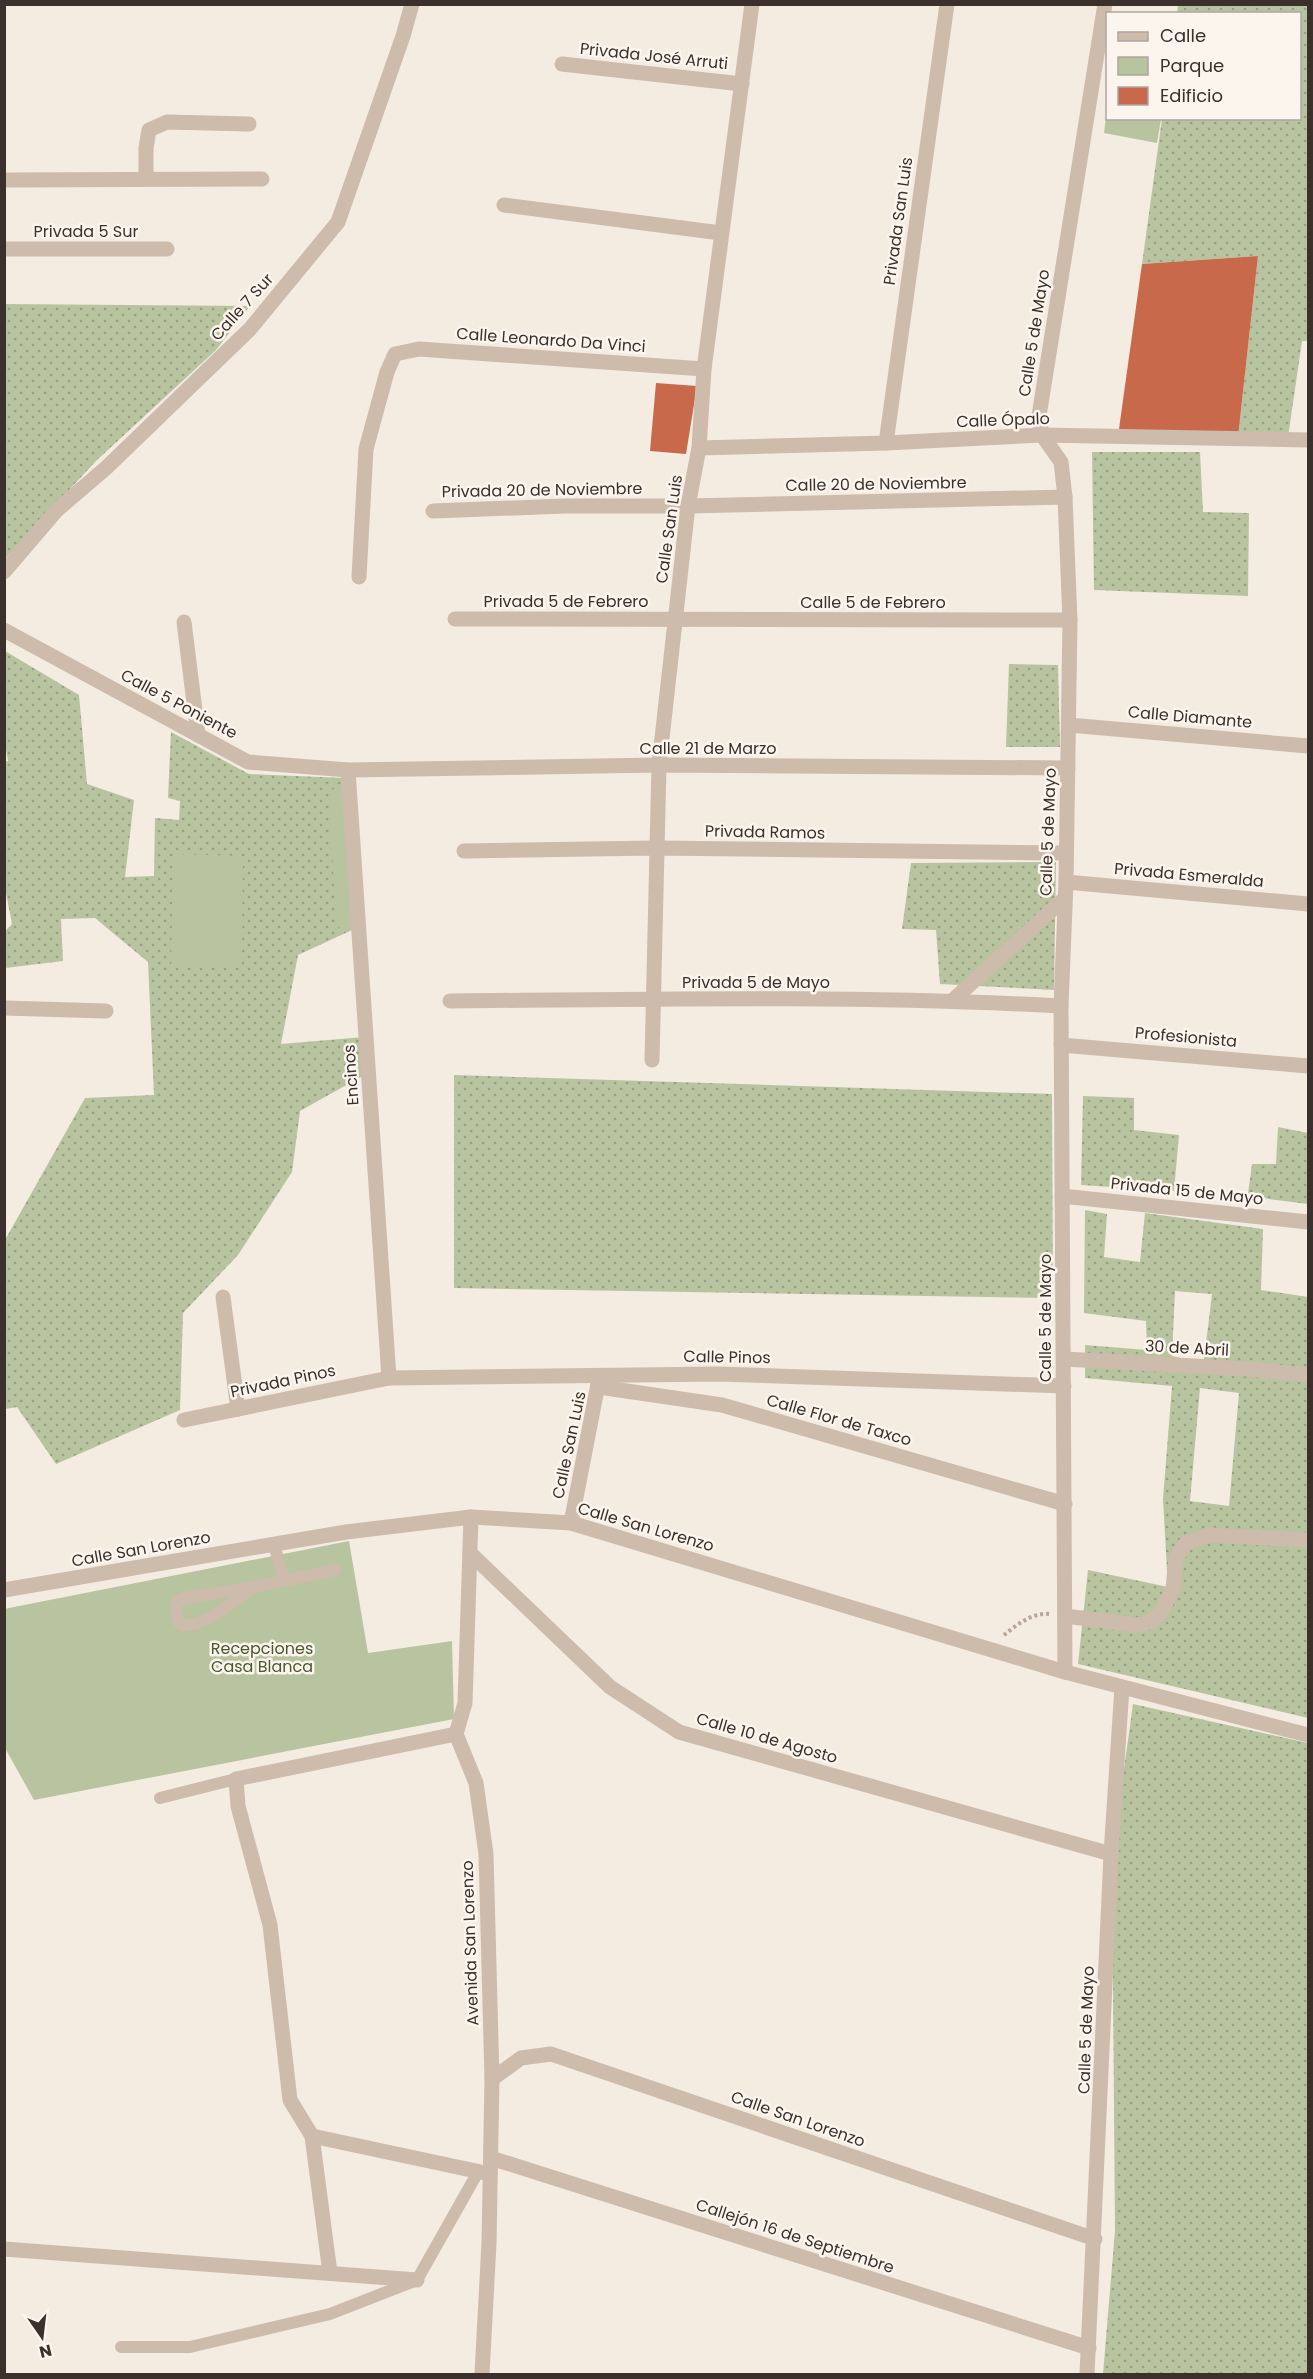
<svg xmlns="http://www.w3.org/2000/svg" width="1313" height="2379" font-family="Poppins,sans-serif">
<defs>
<pattern id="grass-dots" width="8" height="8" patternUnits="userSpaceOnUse" patternTransform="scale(1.5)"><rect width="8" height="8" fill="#b8c4a0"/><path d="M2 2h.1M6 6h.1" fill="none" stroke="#97a083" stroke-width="1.8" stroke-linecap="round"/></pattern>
</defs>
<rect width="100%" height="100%" fill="#f4ebe1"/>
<g fill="url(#grass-dots)" fill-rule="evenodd">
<path d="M 1178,5 L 1308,5 L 1308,341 L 1302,341 L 1288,437 L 1238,437 L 1258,256 L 1142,264 L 1162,119 L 1300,118 L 1300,14 L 1177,13 Z"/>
<path d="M 5,304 L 250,306 L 216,350 L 96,461 L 5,559 Z"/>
<path d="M 1092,452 L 1200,452 L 1203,512 L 1249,513 L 1248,596 L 1094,590 Z"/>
<path d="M 5,651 L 79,695 L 87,784 L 134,800 L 125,877 L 154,876 L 155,818 L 179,820 L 180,801 L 168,798 L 171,732 L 249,774 L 344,778 L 352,930 L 298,955 L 281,1044 L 364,1037 L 366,1074 L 300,1111 L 292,1172 L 238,1255 L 183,1313 L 180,1410 L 56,1464 L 17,1407 L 5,1409 L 5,1240 L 85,1098 L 154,1095 L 148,962 L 95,918 L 61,919 L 63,961 L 5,968 L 5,931 L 12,924 L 4,883 L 4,762 L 8,761 L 4,739 Z"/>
<path d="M 1009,664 L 1058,665 L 1060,747 L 1006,747 Z"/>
<path d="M 1056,862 L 1054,990 L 940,984 L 936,930 L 902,929 L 911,863 Z"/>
<path d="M 454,1075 L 1052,1094 L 1053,1298 L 454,1288 Z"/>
<path d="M 1083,1096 L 1134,1098 L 1134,1130 L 1179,1135 L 1174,1191 L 1081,1185 Z"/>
<path d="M 1278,1127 L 1308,1133 L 1308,1204 L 1269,1199 L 1248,1194 L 1252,1164 L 1276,1164 Z"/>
<path d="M 1085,1210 L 1107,1214 L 1104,1257 L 1140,1262 L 1145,1213 L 1263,1229 L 1261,1290 L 1308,1297 L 1308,1718 L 1078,1664 L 1088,1570 L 1168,1587 L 1163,1499 L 1172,1386 L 1085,1378 L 1085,1345 L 1147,1350 L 1146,1321 L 1084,1313 ZM 1175,1291 L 1212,1294 L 1203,1368 L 1202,1363 L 1172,1356 ZM 1200,1388 L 1239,1393 L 1229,1506 L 1190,1501 Z"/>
<path d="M 1133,1704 L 1308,1743 L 1308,2374 L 1103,2374 L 1115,2231 L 1112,1856 Z"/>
</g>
<g fill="#b8c4a0">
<path d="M 1107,110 L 1108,118 L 1161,119 L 1157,143 L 1104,133 Z"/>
<path d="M 345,787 L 352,930 L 336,927 L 329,790 Z"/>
<path d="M 173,854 L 243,856 L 242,966 L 171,968 Z"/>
<path d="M 349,1541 L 368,1653 L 452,1641 L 454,1719 L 34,1800 L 5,1748 L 4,1609 Z"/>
</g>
<g fill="#c8694b">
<path d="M 1258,256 L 1238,437 L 1118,436 L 1142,264 Z"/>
<path d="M 656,383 L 697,386 L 686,454 L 650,451 Z"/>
</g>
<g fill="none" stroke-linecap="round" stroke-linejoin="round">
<path stroke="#b9a596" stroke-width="4" stroke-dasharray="3 3" stroke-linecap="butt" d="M 1004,1635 C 1017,1625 1032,1612 1050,1614"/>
<g stroke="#cdbbac" stroke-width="12">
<path d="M 274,1544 L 284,1581"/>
<path d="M 253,1587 C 235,1600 204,1629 181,1625 C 176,1619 175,1608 178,1601 L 184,1598 L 253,1587 L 335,1570"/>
<path d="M 160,1798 L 236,1779"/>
<path d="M 121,2347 L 190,2347 L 330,2314 L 417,2280 L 478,2172"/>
</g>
<g stroke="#cdbbac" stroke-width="15">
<path d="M 953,1000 L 1064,899"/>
<path d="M 312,2136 L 330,2273"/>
<path d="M 4,2249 L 417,2280"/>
</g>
<g stroke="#cdbbac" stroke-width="15">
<path d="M 562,64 L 742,84"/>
<path d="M 146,179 L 146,148 L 149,130 L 167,122 L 249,124"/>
<path d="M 4,180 L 262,179"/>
<path d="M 504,205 L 721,233"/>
<path d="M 4,249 L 167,249"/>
<path d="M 886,443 L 947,4"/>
<path d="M 699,448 L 886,443 L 1042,435 L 1308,440"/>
<path d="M 433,511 L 565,506 L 688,506 L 1065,497"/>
<path d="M 4,572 L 57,510 L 106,468 L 250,329 L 338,222 L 403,36 L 412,4"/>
<path d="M 359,577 L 366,449 L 387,372 L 395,354 L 419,349 L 704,369"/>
<path d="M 455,619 L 1070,620"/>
<path d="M 184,622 L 198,735"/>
<path d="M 4,630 L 248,762 L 348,770 L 659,765 L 1068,768"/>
<path d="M 1069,725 L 1308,746"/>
<path d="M 348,770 L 389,1378"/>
<path d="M 464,851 L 656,848 L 1066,853"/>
<path d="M 1066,882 L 1308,904"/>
<path d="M 450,1001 C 654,999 858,995 1061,1006"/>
<path d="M 4,1008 L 106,1011"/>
<path d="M 1061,1045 L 1308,1066"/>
<path d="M 652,1060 L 659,765 L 688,506 L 699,448 L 704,369 L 752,4"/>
<path d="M 1062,1196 L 1308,1222"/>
<path d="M 223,1297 L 238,1409"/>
<path d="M 1064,1359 L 1248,1369 L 1308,1375"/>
<path d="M 599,1387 L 722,1405 L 1065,1504"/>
<path d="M 184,1420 L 389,1378 L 719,1374 L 1064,1386"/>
<path d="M 471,1517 L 465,1703 L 456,1734 L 476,1783 L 486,1854 L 492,2079 L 489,2243 L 482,2374"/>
<path d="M 571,1523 L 599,1379"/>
<path d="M 470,1553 L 610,1687 L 679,1732 L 1111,1854"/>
<path d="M 4,1590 L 346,1532 L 471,1517 L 571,1523 L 1065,1672 L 1308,1735"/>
<path d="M 1065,1616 L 1136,1625 L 1150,1622 L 1160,1614 L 1173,1589 L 1176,1558 L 1186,1543 L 1209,1535 L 1308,1540"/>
<path d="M 1065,1672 L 1061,1006 L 1066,882 L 1070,620 L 1065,497 L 1061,462 L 1042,435 L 1039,416 L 1105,4"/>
<path d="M 456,1734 L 236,1779 L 238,1806 L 270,1925 L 290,2100 L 312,2136 L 490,2174"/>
<path d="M 492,2079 L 521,2058 L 551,2054 L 1095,2239"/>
<path d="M 491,2158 L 1089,2348"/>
<path d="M 1087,2374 L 1111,1854 L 1122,1687"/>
</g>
</g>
<g text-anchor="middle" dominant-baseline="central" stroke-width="5" stroke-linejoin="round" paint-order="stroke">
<g font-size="16" fill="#3b302b" stroke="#fbf5ee">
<text transform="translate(654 56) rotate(6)">Privada José Arruti</text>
<text transform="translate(898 221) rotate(-82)">Privada San Luis</text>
<text x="86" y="231">Privada 5 Sur</text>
<text transform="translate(242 307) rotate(-48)">Calle 7 Sur</text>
<text transform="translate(1034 333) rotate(-81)">Calle 5 de Mayo</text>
<text transform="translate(551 340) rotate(4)">Calle Leonardo Da Vinci</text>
<text transform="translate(1003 420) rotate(-2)">Calle Ópalo</text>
<text transform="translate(876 484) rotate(-1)">Calle 20 de Noviembre</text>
<text transform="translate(542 490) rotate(-1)">Privada 20 de Noviembre</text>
<text transform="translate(669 529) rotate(-82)">Calle San Luis</text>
<text x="566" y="601">Privada 5 de Febrero</text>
<text x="873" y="602">Calle 5 de Febrero</text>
<text transform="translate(179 704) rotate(28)">Calle 5 Poniente</text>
<text transform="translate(1190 717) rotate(5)">Calle Diamante</text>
<text x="708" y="748">Calle 21 de Marzo</text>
<text transform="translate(765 832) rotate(1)">Privada Ramos</text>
<text transform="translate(1048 832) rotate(-88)">Calle 5 de Mayo</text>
<text transform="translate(1189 875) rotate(5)">Privada Esmeralda</text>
<text x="756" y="982">Privada 5 de Mayo</text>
<text transform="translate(1186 1037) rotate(5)">Profesionista</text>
<text transform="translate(351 1075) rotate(-94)">Encinos</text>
<text transform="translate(1187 1191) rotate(6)">Privada 15 de Mayo</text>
<text transform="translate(1045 1318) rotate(-90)">Calle 5 de Mayo</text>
<text transform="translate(1187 1348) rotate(3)">30 de Abril</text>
<text transform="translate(727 1357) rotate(1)">Calle Pinos</text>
<text transform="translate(283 1381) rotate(-12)">Privada Pinos</text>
<text transform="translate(839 1420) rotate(16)">Calle Flor de Taxco</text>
<text transform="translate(569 1445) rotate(-78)">Calle San Luis</text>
<text transform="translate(646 1527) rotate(16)">Calle San Lorenzo</text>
<text transform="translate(141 1549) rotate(-10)">Calle San Lorenzo</text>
<text transform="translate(767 1738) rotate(16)">Calle 10 de Agosto</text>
<text transform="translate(470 1943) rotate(-92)">Avenida San Lorenzo</text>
<text transform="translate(1086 2030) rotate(-88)">Calle 5 de Mayo</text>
<text transform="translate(798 2119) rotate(19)">Calle San Lorenzo</text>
<text transform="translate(795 2236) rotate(18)">Callejón 16 de Septiembre</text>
</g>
<g font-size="16" fill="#4a5a2e" stroke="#fbf5ee">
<text x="262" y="1648">Recepciones<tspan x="262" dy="18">Casa Blanca</tspan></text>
</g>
</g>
<rect width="1313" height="2379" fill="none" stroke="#3b302b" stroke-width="12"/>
<rect x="1106" y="12" width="195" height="108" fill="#fbf5ee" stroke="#aea6a0" stroke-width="1.5"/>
<rect x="1118" y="32" width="30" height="9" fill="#cdbbac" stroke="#aea6a0" stroke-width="1.5"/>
<text x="1160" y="42" font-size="18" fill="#3b302b">Calle</text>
<rect x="1118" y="57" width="30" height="18" fill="#b8c4a0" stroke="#aea6a0" stroke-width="1.5"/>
<text x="1160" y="72" font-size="18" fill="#3b302b">Parque</text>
<rect x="1118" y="87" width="30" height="18" fill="#c8694b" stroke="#aea6a0" stroke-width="1.5"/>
<text x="1160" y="102" font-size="18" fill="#3b302b">Edificio</text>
<g transform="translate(42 2337) rotate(166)" stroke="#fbf5ee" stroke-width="4.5" paint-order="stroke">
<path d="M0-4.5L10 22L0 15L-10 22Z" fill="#3b302b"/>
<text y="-9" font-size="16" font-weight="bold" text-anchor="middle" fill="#3b302b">N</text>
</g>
</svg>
